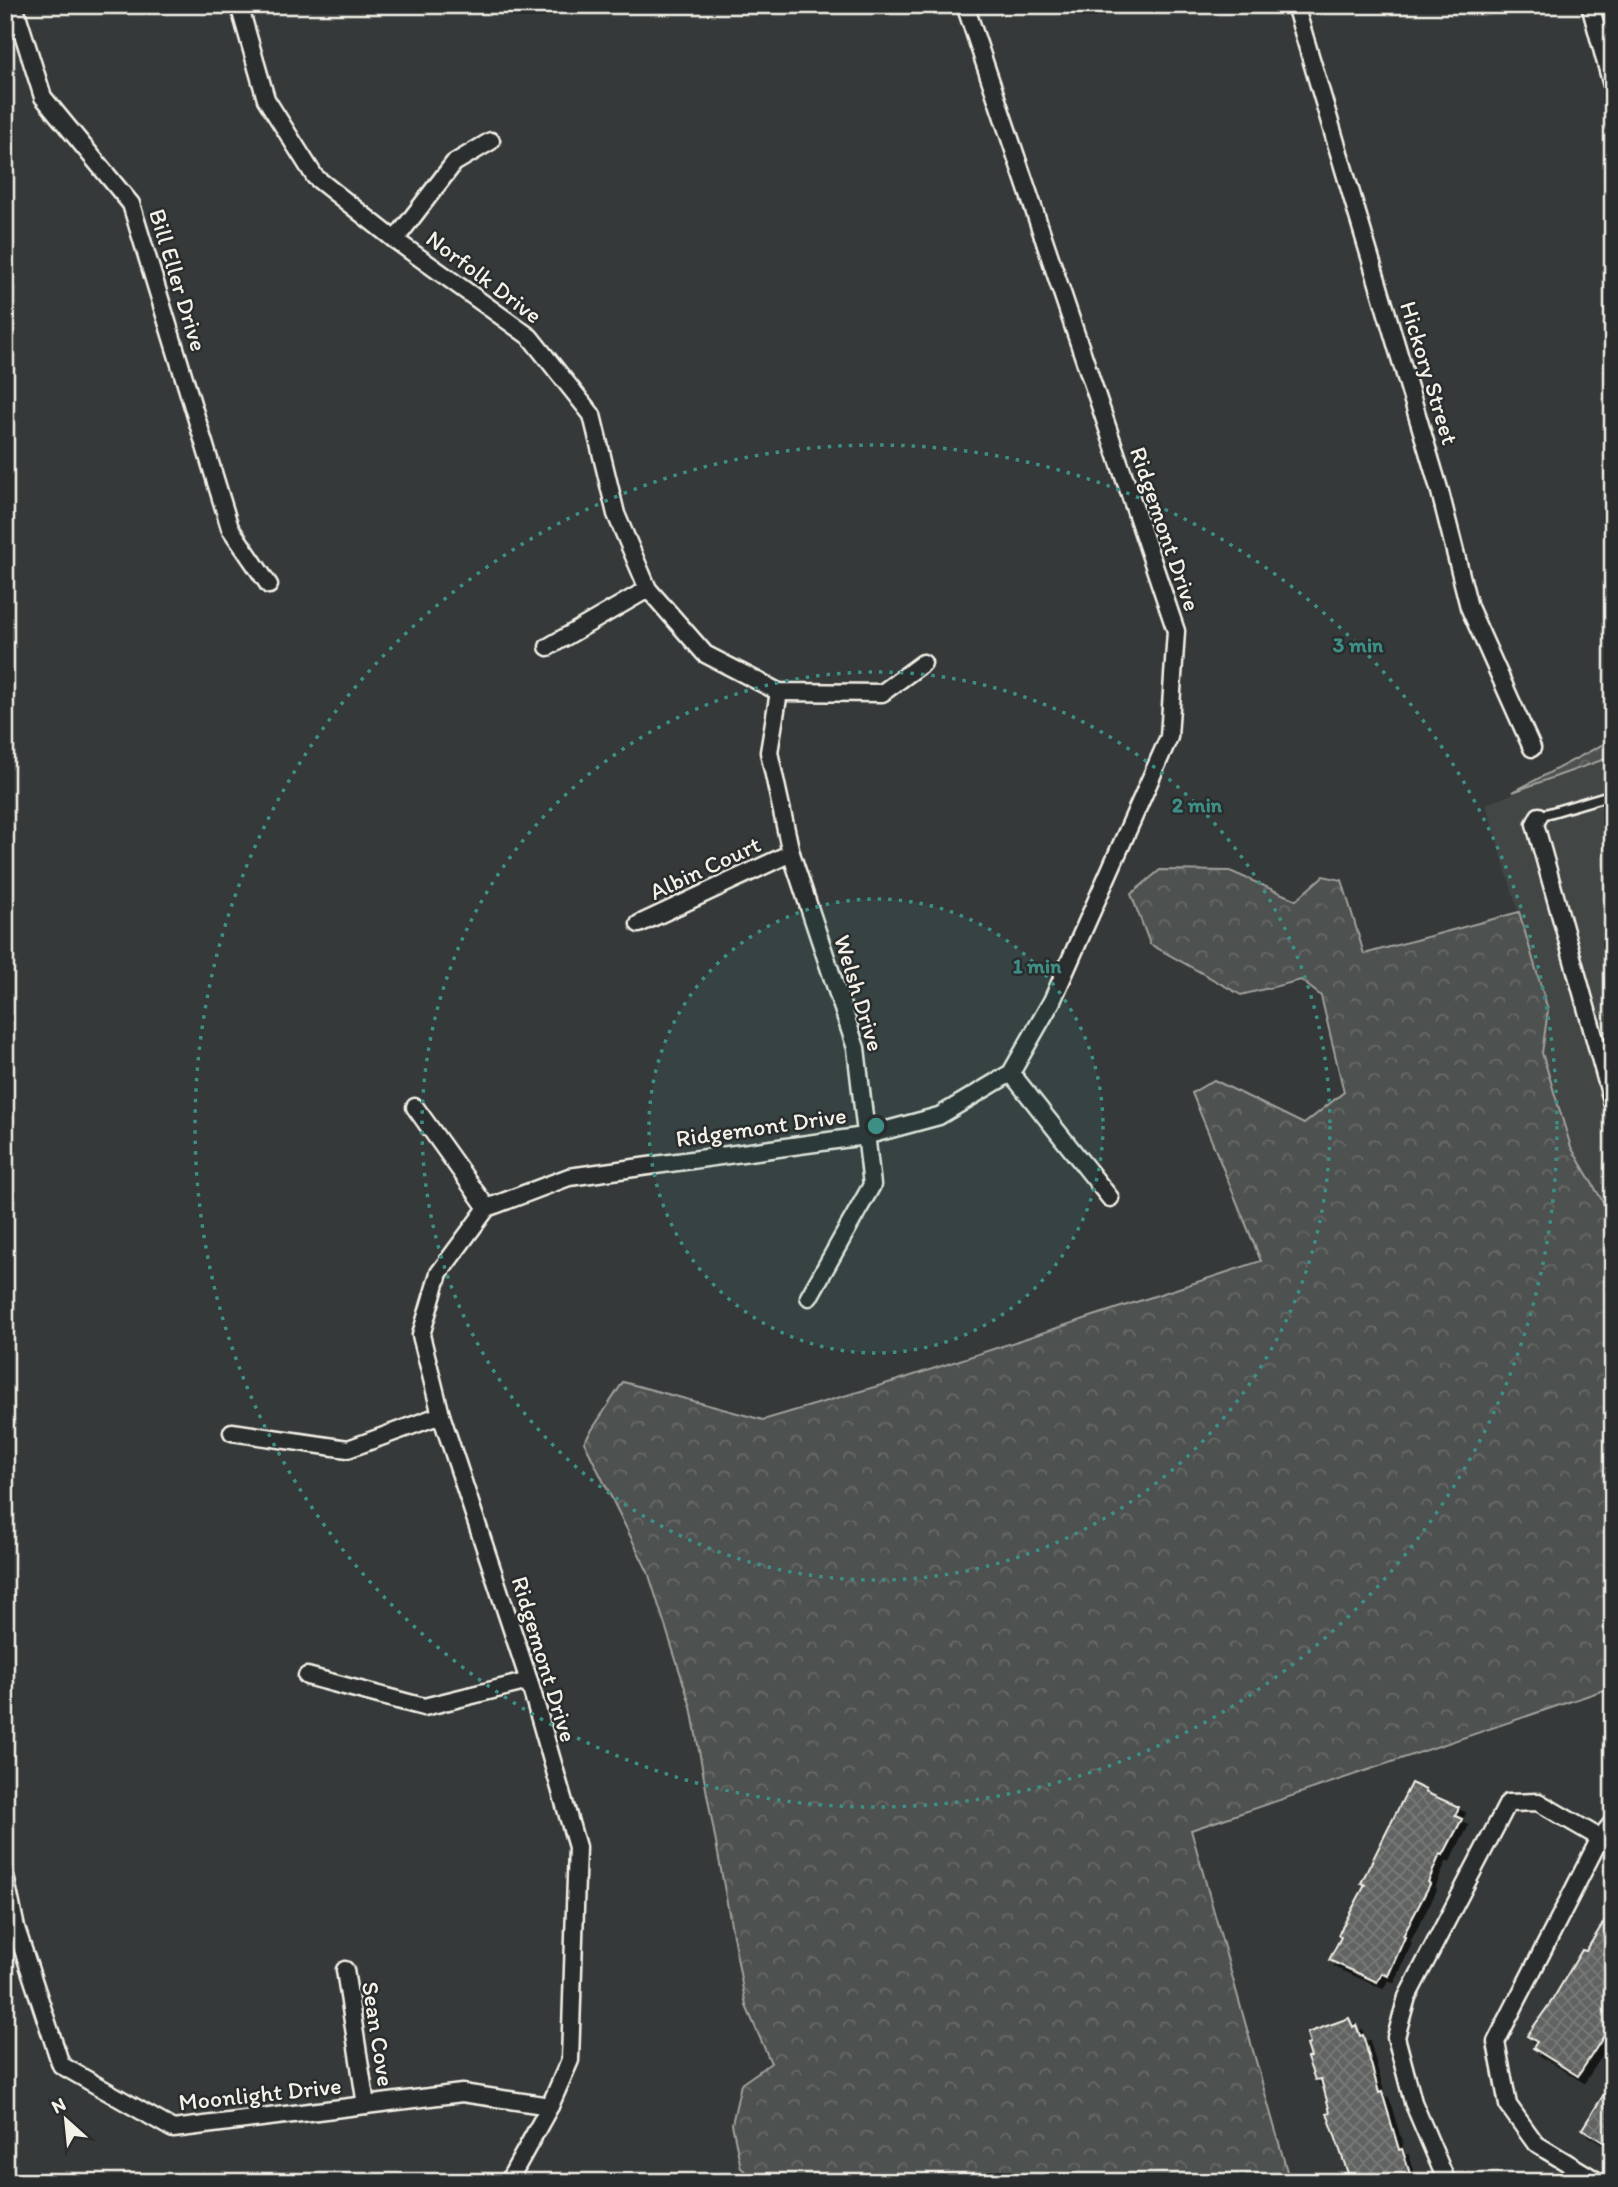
<svg xmlns="http://www.w3.org/2000/svg" width="1618" height="2187" font-family="Itim,sans-serif">
  <style>
    .built { fill: #434645 }
    .forest { fill: url(#forest-crowns); stroke: #a1a19c; stroke-width: 2 }
    .building { fill: url(#building-cross-hatch); stroke: #f4f1e8; stroke-width: 2; filter: url(#shadow) }
    .lines { fill: none; stroke-linecap: round; stroke-linejoin: round }
    .service-casing { stroke: #f4f1e8; stroke-width: 13 }
    .minor-casing { stroke: #f4f1e8; stroke-width: 21 }
    .service { stroke: #2a2d2e; stroke-width: 8 }
    .minor { stroke: #2a2d2e; stroke-width: 16 }
    .ring { fill: none; stroke: #3d8f86; stroke-width: 3.5; stroke-dasharray: 3.5 7 }
    .labels { text-anchor: middle; stroke-width: 5; stroke-linejoin: round; paint-order: stroke }
    .street-label { font-size: 24px; fill: #f4f1e8; stroke: #2a2d2e }
    .centre { fill: #3d8f86; stroke: #2a2d2e; stroke-width: 3.5 }
    .ring-label { font-size: 21px; text-anchor: middle; font-weight: bold; fill: #3d8f86; stroke: #2a2d2e; stroke-width: 5; stroke-linejoin: round; paint-order: stroke }
  </style>
  <defs>
    <pattern id="forest-crowns" width="20" height="18" patternUnits="userSpaceOnUse" patternTransform="scale(1.75)"><rect width="20" height="18" fill="#4e514f"/><path d="M2 6a3 3 0 1 1 6 0M12 15a3 3 0 1 1 6 0" fill="none" stroke="#686a68"/></pattern>
    <pattern id="building-cross-hatch" width="8" height="8" patternUnits="userSpaceOnUse" patternTransform="scale(1.75)"><rect width="8" height="8" fill="#616362"/><path d="M0 0l8 8M0 8l8-8" fill="none" stroke="#787a78"/></pattern>
    <filter id="shadow"><feDropShadow dx="6" dy="6" stdDeviation="0" flood-color="#0009"/></filter>
  </defs>
  <rect width="100%" height="100%" fill="#363939"/>
  <filter id="ink" filterUnits="userSpaceOnUse"><feTurbulence type="fractalNoise" baseFrequency=".0143" numOctaves="2"/><feDisplacementMap in="SourceGraphic" scale="14" xChannelSelector="R" yChannelSelector="G"/><feConvolveMatrix kernelMatrix="1 2 1 2 8 2 1 2 1" color-interpolation-filters="sRGB"/></filter>
  <g filter="url(#ink)">
    <!-- built -->
    <polygon class="built" points="1613,756 1613,1219 1571,1147 1542,1053 1548,1010 1486,804"/>
    <!-- forest -->
    <g class="forest">
      <polygon points="1613,739 1613,756 1513,792"/>
      <polygon points="1160,870 1230,871 1296,900 1323,876 1342,880 1364,954 1519,912 1548,1010 1542,1053 1571,1147 1613,1219 1613,1687 1191,1830 1290,2182 759,2182 741,2168 732,2124 741,2084 771,2063 746,2006 691,1707 648,1572 584,1442 623,1382 763,1420 905,1378 1261,1261 1192,1093 1214,1080 1304,1124 1344,1092 1321,996 1301,980 1241,995 1150,944 1131,894"/>
    </g>
    <!-- building -->
    <g class="building">
      <polygon points="1411,1783 1426,1790 1425,1792 1459,1807 1455,1816 1462,1819 1443,1855 1440,1854 1428,1882 1430,1884 1403,1936 1405,1937 1388,1976 1382,1973 1377,1982 1329,1960 1341,1937 1338,1935 1365,1885 1361,1883"/>
      <polygon points="1613,1907 1613,2022 1578,2076 1533,2048 1537,2042 1527,2036 1553,1999 1582,1950 1586,1951"/>
      <polygon points="1349,2018 1353,2027 1356,2025 1360,2036 1363,2035 1379,2093 1382,2092 1399,2150 1402,2149 1410,2174 1407,2175 1409,2182 1351,2182 1327,2113 1330,2112 1321,2079 1315,2080 1307,2058 1311,2057 1307,2045 1310,2044 1307,2033"/>
      <polygon points="1613,2080 1613,2148 1582,2129"/>
    </g>
    <g class="lines">
      <!-- service casing -->
      <g class="service-casing">
        <polyline id="service" points="1539,816 1613,794"/>
      </g>
      <!-- minor casing -->
      <g class="minor-casing">
        <g id="minor">
          <polyline points="14,5 43,97 131,204 230,528 269,585"/>
          <polyline points="239,5 266,99 315,177 395,240 530,337 592,415 616,514 648,589 705,654 779,692 882,693 923,663"/>
          <polyline points="1295,5 1440,492 1469,607 1532,748"/>
          <polyline points="1590,5 1613,89"/>
          <polyline points="395,240 454,163 491,141"/>
          <polyline points="548,647 648,589"/>
          <polyline points="779,692 769,752 791,853 856,1048 872,1185 809,1297"/>
          <polyline points="1539,816 1535,824 1613,1104"/>
          <polyline points="639,924 791,853"/>
          <polyline points="1011,1073 1110,1198"/>
          <polyline points="415,1107 487,1208"/>
          <polyline points="232,1432 348,1449 441,1415"/>
          <polyline points="307,1676 424,1707 529,1681"/>
          <polyline points="5,1876 16,1928 61,2065 173,2129 462,2093 550,2106"/>
          <polyline points="345,1970 366,2105"/>
          <polyline points="508,2182 550,2106 570,2060 577,1847 529,1681 441,1415 421,1335 439,1273 487,1208 569,1177 865,1136 939,1116 1011,1073 1052,1001 1169,737 1176,631 965,5"/>
          <polyline points="1447,2182 1413,2102 1396,2037 1407,1997 1508,1803 1538,1802 1600,1838"/>
          <polyline points="1599,2182 1536,2144 1508,2105 1496,2042 1600,1838 1613,1822"/>
        </g>
      </g>
      <!-- service -->
      <use href="#service" class="service"/>
      <!-- minor -->
      <use href="#minor" class="minor"/>
    </g>
  </g>
  <!-- distance rings -->
  <circle cx="876" cy="1126" r="227" fill="#3d8f86" fill-opacity=".12"/>
  <g class="ring">
    <circle cx="876" cy="1126" r="227"/>
    <circle cx="876" cy="1126" r="454"/>
    <circle cx="876" cy="1126" r="681"/>
  </g>
  <g class="labels">
    <!-- street labels -->
    <g class="street-label">
      <text transform="translate(484 277) rotate(37)" y="8">Norfolk Drive</text>
      <text transform="translate(178 280) rotate(73)" y="8">Bill Eller Drive</text>
      <text transform="translate(1429 373) rotate(73)" y="8">Hickory Street</text>
      <text transform="translate(1165 529) rotate(71)" y="8">Ridgemont Drive</text>
      <text transform="translate(705 868) rotate(-25)" y="8">Albin Court</text>
      <text transform="translate(859 993) rotate(73)" y="8">Welsh Drive</text>
      <text transform="translate(761 1127) rotate(-8)" y="8">Ridgemont Drive</text>
      <text transform="translate(544 1659) rotate(73)" y="8">Ridgemont Drive</text>
      <text transform="translate(378 2034) rotate(81)" y="8">Sean Cove</text>
      <text transform="translate(260 2094) rotate(-6)" y="8">Moonlight Drive</text>
    </g>
  </g>
  <circle cx="876" cy="1126" r="10" class="centre"/>
  <g class="ring-label">
    <text x="1358" y="652">3 min</text>
    <text x="1197" y="812">2 min</text>
    <text x="1037" y="973">1 min</text>
  </g>
  <!-- margin -->
  <rect width="1618" height="2187" fill="none" stroke="#2a2d2e" stroke-width="28"/>
  <rect x="14" y="14" width="1590" height="2159" fill="none" stroke="#f4f1e8" stroke-width="2.5" filter="url(#ink)"/>
  <!-- north arrow -->
  <g transform="translate(66 2120) rotate(333)" stroke="#2a2d2e" stroke-width="5" paint-order="stroke">
  <path d="M0-5L12 26L0 18L-12 26Z" fill="#f4f1e8"/>
  <text y="-10" font-size="19" font-weight="bold" text-anchor="middle" fill="#f4f1e8">N</text>
  </g>
</svg>
